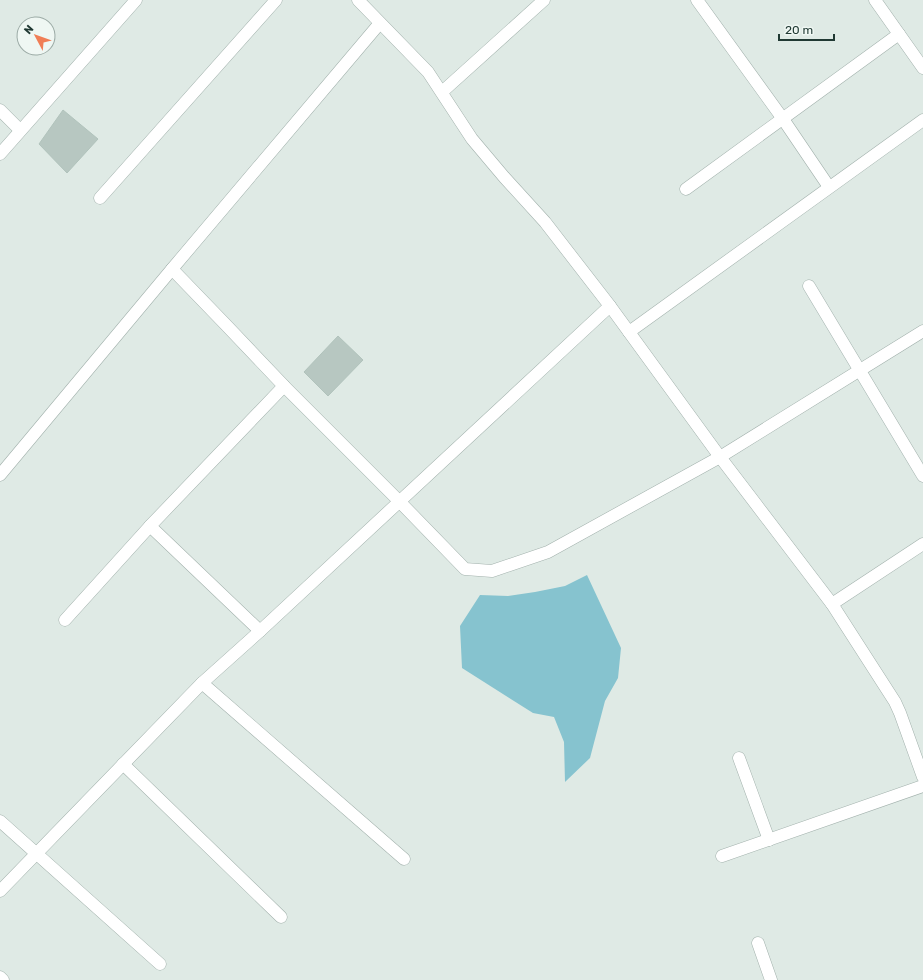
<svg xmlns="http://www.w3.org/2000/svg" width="923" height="980" font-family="Rubik,sans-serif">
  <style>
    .water { fill: #86c3cf }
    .building { fill: #b7c7c1; stroke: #b1c3bc }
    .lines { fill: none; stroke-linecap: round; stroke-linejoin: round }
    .street-casing { stroke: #a2b1ac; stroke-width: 13 }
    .street { stroke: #fff; stroke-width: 12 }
  </style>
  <rect width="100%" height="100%" fill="#dfeae5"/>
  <!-- water -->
  <polygon class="water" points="587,575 621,648 618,678 605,701 590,758 565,782 564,742 554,717 533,713 462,668 460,626 480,595 508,596 535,592 565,586"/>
  <!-- building -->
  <g class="building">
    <polygon points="63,110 98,139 67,173 39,144"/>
    <polygon points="338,336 363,360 328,396 304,372"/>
  </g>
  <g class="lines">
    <!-- street casing -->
    <g class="street-casing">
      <g id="street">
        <polyline points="358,0 428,72 472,139 504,177 545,222 610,306 720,457 832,604 895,702 900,713 923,777"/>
        <polyline points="697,0 783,119 829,187"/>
        <polyline points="875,0 899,34"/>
        <polyline points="442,92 544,0"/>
        <polyline points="0,110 20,130"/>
        <polyline points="0,154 136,0"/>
        <polyline points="686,189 899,34 923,68"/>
        <polyline points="100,198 276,0"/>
        <polyline points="172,269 227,326 284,386 399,501 465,569 492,571 548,552 720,457 923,331"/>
        <polyline points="809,286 923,476"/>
        <polyline points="629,332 923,120"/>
        <polyline points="0,475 172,269 380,23"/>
        <polyline points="832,604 923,544"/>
        <polyline points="65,620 150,526"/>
        <polyline points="260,631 150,526 284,386"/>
        <polyline points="202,683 404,859"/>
        <polyline points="739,758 769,840"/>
        <polyline points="123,764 281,917"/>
        <polyline points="0,821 160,964"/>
        <polyline points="722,856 923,786"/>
        <polyline points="0,891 202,683 260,631 610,306"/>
        <polyline points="758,943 771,980"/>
        <polyline points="0,977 3,980"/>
      </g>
    </g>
    <!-- street -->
    <use href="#street" class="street"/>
  </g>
  <!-- north arrow -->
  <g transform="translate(36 36) rotate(311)"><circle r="19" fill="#eff7f3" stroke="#9caba6"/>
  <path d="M0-3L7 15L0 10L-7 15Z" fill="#f07e56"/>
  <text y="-6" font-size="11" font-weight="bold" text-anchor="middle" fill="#203933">N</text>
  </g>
  <!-- scale -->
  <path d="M779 34v6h55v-6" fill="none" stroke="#203933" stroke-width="2"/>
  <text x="785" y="34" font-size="12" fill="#203933" stroke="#eff7f3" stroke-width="3" paint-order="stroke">20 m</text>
</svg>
